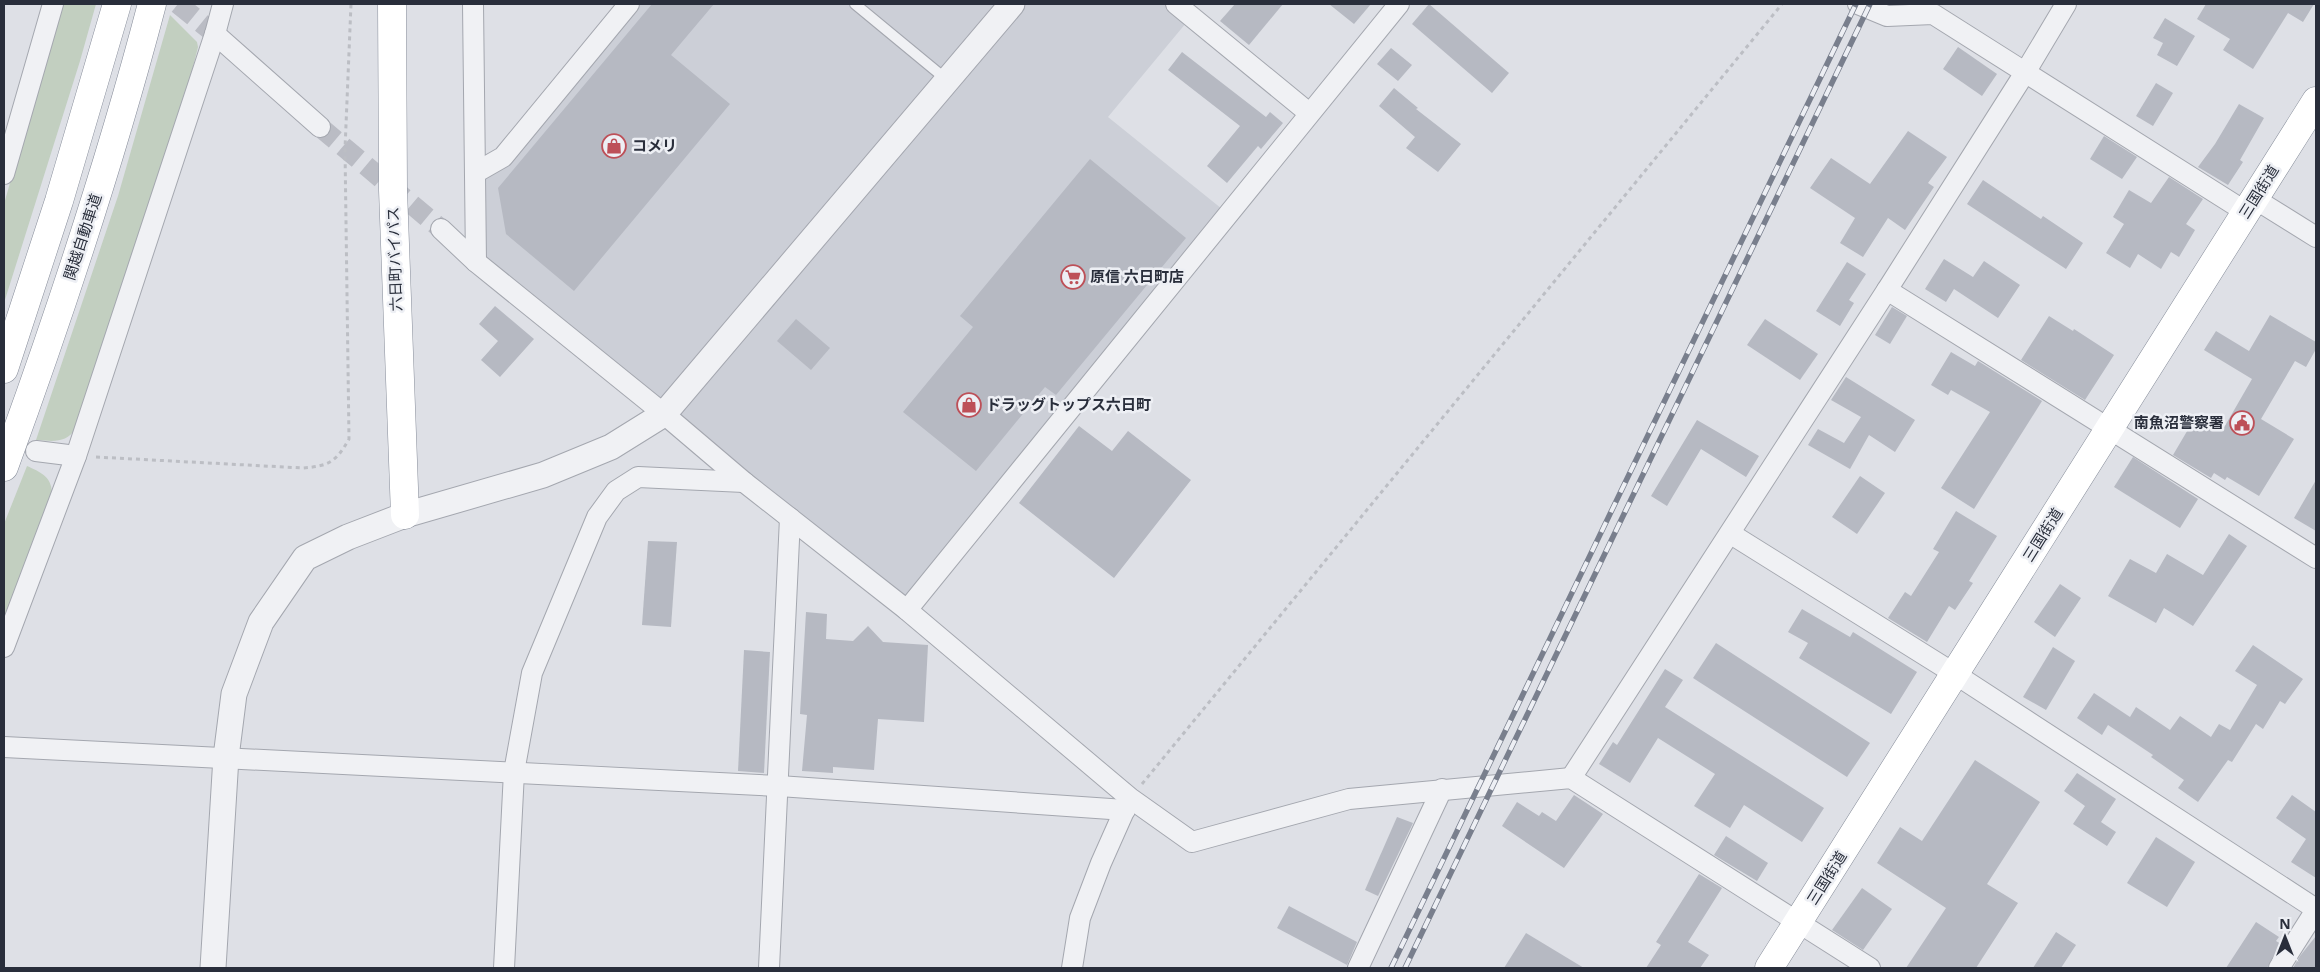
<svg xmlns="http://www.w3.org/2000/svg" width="2320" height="972" font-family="'Noto Sans','Noto Sans JP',sans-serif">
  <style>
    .built { fill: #cccfd7 }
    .green { fill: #c2cfc0 }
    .building { fill: #b6b9c2 }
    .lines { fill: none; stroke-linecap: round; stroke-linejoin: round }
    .minor-tunnel { stroke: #babcc4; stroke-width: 20; stroke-dasharray: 20 10; stroke-linecap: butt }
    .service-casing { stroke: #a4a7af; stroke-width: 12 }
    .minor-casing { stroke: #a4a7af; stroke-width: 22 }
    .tertiary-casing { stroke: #a4a7af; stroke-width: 27 }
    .trunk-casing { stroke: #878d9a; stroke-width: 29 }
    .motorway-casing { stroke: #878d9a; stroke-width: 29 }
    .path { stroke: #bcbec4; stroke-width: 3; stroke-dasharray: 4 4; stroke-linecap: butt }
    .service { stroke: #f0f1f4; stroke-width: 10 }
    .minor { stroke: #f0f1f4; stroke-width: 20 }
    .tertiary { stroke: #f0f1f4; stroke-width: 25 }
    .trunk { stroke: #fff; stroke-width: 28 }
    .motorway { stroke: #fff; stroke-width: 28 }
    .rail-casing { stroke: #797f8d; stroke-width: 5.5 }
    .rail { stroke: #edeff4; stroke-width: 4; stroke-dasharray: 11; stroke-linecap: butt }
    .labels { text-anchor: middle; stroke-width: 5; stroke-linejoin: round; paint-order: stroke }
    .poi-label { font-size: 15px; font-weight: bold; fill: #292e3b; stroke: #edeff4; text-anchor: start }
    .street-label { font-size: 15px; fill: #292e3b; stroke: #edeff4 }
  </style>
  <rect width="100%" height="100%" fill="#dee0e6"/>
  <!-- built -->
  <polygon class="built" points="629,4 1176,4 1191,17 1108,117 1227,213 907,610 476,262 475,173"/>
  <!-- green -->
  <g class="green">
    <polygon points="58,4 96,4 80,61 4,303 4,204 37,88"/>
    <path d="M 170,15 L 197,42 L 198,47 L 187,91 L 76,428 C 66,444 53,441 36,440 L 118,196 Z"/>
    <path d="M 27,466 C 40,472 51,476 52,492 L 4,620 L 4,524 Z"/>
  </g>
  <!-- building -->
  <g class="building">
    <polygon points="652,4 714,4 671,55 730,104 574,291 506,234 498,188"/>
    <polygon points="1235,4 1283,4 1249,45 1220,21"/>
    <polygon points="1329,4 1371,4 1354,24"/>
    <polygon points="1429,4 1509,73 1492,93 1412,24"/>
    <polygon points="2206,4 2314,4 2303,22 2288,13 2253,69 2223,50 2230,39 2197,19"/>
    <polygon points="2165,18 2195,36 2177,66 2157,55 2163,43 2153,38"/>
    <polygon points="1958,47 1997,74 1982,96 1943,69"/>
    <polygon points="1391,48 1412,65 1398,81 1377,64"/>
    <polygon points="1182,52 1266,117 1270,112 1283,123 1261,149 1258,146 1227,183 1207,166 1240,126 1168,70"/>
    <polygon points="2156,83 2173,93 2153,126 2136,116"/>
    <polygon points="1394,88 1418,108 1416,109 1461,144 1438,172 1406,148 1415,137 1379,106"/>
    <polygon points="2239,104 2264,118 2240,160 2243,162 2228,185 2198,167 2215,144"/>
    <polygon points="1908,131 1947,157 1928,183 1934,187 1905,230 1888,218 1863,257 1840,243 1855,218 1810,188 1831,158 1870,184"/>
    <polygon points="2104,136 2137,157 2122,179 2090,159"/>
    <polygon points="1090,159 1186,238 1056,395 1045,387 976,471 903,412 973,327 960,316"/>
    <polygon points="2169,177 2203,199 2186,224 2195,230 2179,257 2171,252 2161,269 2138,254 2130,268 2106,253 2124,224 2113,217 2129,190 2151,203"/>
    <polygon points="1983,180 2041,219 2043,216 2083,243 2066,269 1967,204"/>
    <polygon points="1944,259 1973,277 1984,261 2020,285 1998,318 1954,289 1946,302 1925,289"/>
    <polygon points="1847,262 1866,274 1849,300 1854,303 1840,326 1816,311"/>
    <polygon points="495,306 534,339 500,377 481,360 498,341 479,324"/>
    <polygon points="1892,307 1907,316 1890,344 1875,335"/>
    <polygon points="2270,315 2316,342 2316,349 2306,367 2295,361 2261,419 2294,439 2259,496 2227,477 2225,480 2214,473 2211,478 2173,455 2196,416 2222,431 2252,379 2204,350 2216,331 2249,351"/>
    <polygon points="2049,316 2073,331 2074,329 2114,355 2085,400 2021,360"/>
    <polygon points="796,319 830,348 811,370 777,341"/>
    <polygon points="1765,319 1818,354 1800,380 1747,345"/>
    <polygon points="1951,352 1975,366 1978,361 2042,401 1974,509 1941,488 1990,412 1951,390 1948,395 1931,385"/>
    <polygon points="1846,377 1915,420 1895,452 1869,435 1850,469 1808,445 1818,429 1844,443 1861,417 1831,400"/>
    <polygon points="1697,420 1759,456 1746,477 1701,449 1667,506 1651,496"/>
    <polygon points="1079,426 1112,451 1128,431 1191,480 1114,578 1019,503"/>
    <polygon points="2133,457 2198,499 2180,528 2114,487"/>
    <polygon points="1860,476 1885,493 1857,534 1832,517"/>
    <polygon points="2316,480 2316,531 2294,518"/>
    <polygon points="1956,511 1997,536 1969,581 1973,583 1955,610 1949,606 1927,642 1888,618 1905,592 1911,596 1939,552 1933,549"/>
    <polygon points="2229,534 2247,546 2193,626 2164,608 2156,623 2108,596 2130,559 2156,573 2167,554 2203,575"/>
    <polygon points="648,541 677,542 671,627 642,625"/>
    <polygon points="2060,584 2081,598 2055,637 2034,622"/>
    <polygon points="1802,609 1850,637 1853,632 1917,672 1891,714 1799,658 1808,643 1788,632"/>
    <polygon points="806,612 827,614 826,639 853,641 868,626 883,642 928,645 924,722 878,719 874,770 833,767 833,773 802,771 807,715 800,714"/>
    <polygon points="1716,643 1870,743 1847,777 1693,678"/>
    <polygon points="2253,645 2303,679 2285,704 2280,701 2263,729 2256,724 2232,762 2228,760 2198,802 2178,788 2184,780 2151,757 2153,755 2108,725 2102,735 2077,718 2094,693 2130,717 2136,707 2170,730 2180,716 2211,737 2219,724 2230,730 2257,685 2235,671"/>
    <polygon points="2053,647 2075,661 2046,710 2023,697"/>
    <polygon points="744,650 770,652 764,773 738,771"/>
    <polygon points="1665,669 1683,680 1665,707 1824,808 1802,842 1744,805 1730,828 1694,806 1715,774 1658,738 1630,783 1599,764 1613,742 1617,745"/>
    <polygon points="1975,760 2040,802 1987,884 2018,903 1976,968 1906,968 1946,908 1877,863 1900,827 1922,841"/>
    <polygon points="2077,773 2116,799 2101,822 2116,832 2107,846 2073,824 2085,806 2064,791"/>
    <polygon points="1574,795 1603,814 1564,868 1502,826 1517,802 1539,816 1542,812 1556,821"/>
    <polygon points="2292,795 2316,812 2316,878 2291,862 2306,839 2276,818"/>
    <polygon points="1397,817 1413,823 1378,896 1365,890"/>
    <polygon points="1726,836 1768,863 1757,881 1714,855"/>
    <polygon points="2156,837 2195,862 2167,907 2127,883"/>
    <polygon points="1699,874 1722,888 1688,942 1709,955 1700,968 1646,968 1661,945 1656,942"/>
    <polygon points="1862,888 1892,909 1863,950 1832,930"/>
    <polygon points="1289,906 1357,942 1347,965 1277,928"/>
    <polygon points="2256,922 2279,937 2276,941 2281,944 2267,968 2226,968"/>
    <polygon points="2056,932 2076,945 2061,968 2033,968"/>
    <polygon points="1526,933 1584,968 1504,968"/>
    <polygon points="2316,936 2316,968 2293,968 2300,956"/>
  </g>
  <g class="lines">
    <!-- minor-tunnel -->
    <g class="minor-tunnel">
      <polyline points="178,4 215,34"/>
      <polyline points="320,127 441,229"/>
    </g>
    <!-- service casing -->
    <g class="service-casing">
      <polyline id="service" points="855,4 947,80"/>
    </g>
    <!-- minor casing -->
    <g class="minor-casing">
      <g id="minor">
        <polyline points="473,4 476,262"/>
        <polyline points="1176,4 1309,113"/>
        <polyline points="1858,4 1887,16 1933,14 2246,212"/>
        <polyline points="2066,4 2026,71 1887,290 2316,558"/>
        <polyline points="215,34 320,127"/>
        <polyline points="475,173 503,157 629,4"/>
        <polyline points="4,174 53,4"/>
        <polyline points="2255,199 2316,237"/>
        <polyline points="441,229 476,262 664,414 744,482 907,610 1130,798 1192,842 1349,799 1571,778 1870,968"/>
        <polyline points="36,451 76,456"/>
        <polyline points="1731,534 1955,674 2316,909"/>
        <polyline points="907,610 1399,4"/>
        <polyline points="4,647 76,456 215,34 223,4"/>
        <polyline points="4,747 779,786 1125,810"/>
        <polyline points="1571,778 1887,290"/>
        <polyline points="504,968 514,772 532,673 597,517 616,491 638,477 744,482"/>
        <polyline points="769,968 790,518"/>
        <polyline points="1072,968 1080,918 1101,863 1129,800"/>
        <polyline points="1358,968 1442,789"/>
        <polyline points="2279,968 2316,910"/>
      </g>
    </g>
    <!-- tertiary casing -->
    <g class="tertiary-casing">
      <polyline id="tertiary" points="213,968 226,757 234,694 261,622 305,558 348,537 405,515 543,475 611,447 664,414 1012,4"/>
    </g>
    <!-- trunk casing -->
    <g class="trunk-casing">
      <g id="trunk">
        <polyline points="392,4 393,190 405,515"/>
        <polyline points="1769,968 2316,101"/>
      </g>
    </g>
    <!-- motorway casing -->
    <g class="motorway-casing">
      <g id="motorway">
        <polyline points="4,369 59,201 117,4"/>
        <path d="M 4,467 C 60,314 111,160 152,4"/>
      </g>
    </g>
    <!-- path -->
    <g class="path">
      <path d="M 96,457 L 303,468 C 329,466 336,462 349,439 L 345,149 L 351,4"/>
      <polyline points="1142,784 1782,4"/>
    </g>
    <!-- service -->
    <use href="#service" class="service"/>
    <!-- minor -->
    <use href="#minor" class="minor"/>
    <!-- tertiary -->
    <use href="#tertiary" class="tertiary"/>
    <!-- trunk -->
    <use href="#trunk" class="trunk"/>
    <!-- motorway -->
    <use href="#motorway" class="motorway"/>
    <!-- rail casing -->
    <g class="rail-casing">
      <g id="rail">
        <polyline points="1391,968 1856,4"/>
        <polyline points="1405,968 1870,4"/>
      </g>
    </g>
    <!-- rail -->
    <use href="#rail" class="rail"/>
  </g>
  <!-- icons -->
  <defs>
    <g id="shop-ring" transform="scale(1.25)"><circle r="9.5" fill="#edeff4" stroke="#bd5058" stroke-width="1.5"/><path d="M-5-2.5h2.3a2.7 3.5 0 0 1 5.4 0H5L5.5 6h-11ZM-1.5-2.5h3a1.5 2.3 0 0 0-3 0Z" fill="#bd5058"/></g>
    <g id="supermarket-ring" transform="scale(1.25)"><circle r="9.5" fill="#edeff4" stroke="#bd5058" stroke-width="1.5"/><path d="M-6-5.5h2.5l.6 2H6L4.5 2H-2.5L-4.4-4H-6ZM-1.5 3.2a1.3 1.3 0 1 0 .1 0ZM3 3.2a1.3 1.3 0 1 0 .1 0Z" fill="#bd5058"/></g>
    <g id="civic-ring" transform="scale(1.25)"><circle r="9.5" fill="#edeff4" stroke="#bd5058" stroke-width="1.5"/><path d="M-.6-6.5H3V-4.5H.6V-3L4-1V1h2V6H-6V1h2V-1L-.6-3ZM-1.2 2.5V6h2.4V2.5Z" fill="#bd5058"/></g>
  </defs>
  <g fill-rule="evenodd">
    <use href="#shop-ring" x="614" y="146"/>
    <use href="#supermarket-ring" x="1073" y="277"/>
    <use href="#shop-ring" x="969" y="405"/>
    <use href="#civic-ring" x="2242" y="423"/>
  </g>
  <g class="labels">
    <!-- poi labels -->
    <g class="poi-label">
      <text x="632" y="151">コメリ</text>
      <text x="1090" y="282">原信 六日町店</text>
      <text x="986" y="410">ドラッグトップス六日町</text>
      <text x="2224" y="428" text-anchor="end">南魚沼警察署</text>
    </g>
    <!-- street labels -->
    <g class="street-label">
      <text transform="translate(2259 192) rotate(-58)" y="5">三国街道</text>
      <text transform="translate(83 237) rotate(-72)" y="5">関越自動車道</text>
      <text transform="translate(395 259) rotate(-92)" y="5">六日町バイパス</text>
      <text transform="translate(2043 535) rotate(-58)" y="5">三国街道</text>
      <text transform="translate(1827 878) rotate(-58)" y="5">三国街道</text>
    </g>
  </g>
  <!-- border -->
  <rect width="2320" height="972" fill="none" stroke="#292e3b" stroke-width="10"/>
  <!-- north arrow -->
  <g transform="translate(2285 937)" stroke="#edeff4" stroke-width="4" paint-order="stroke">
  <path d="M0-4L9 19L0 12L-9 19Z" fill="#292e3b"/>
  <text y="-8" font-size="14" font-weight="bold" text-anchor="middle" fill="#292e3b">N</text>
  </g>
</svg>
